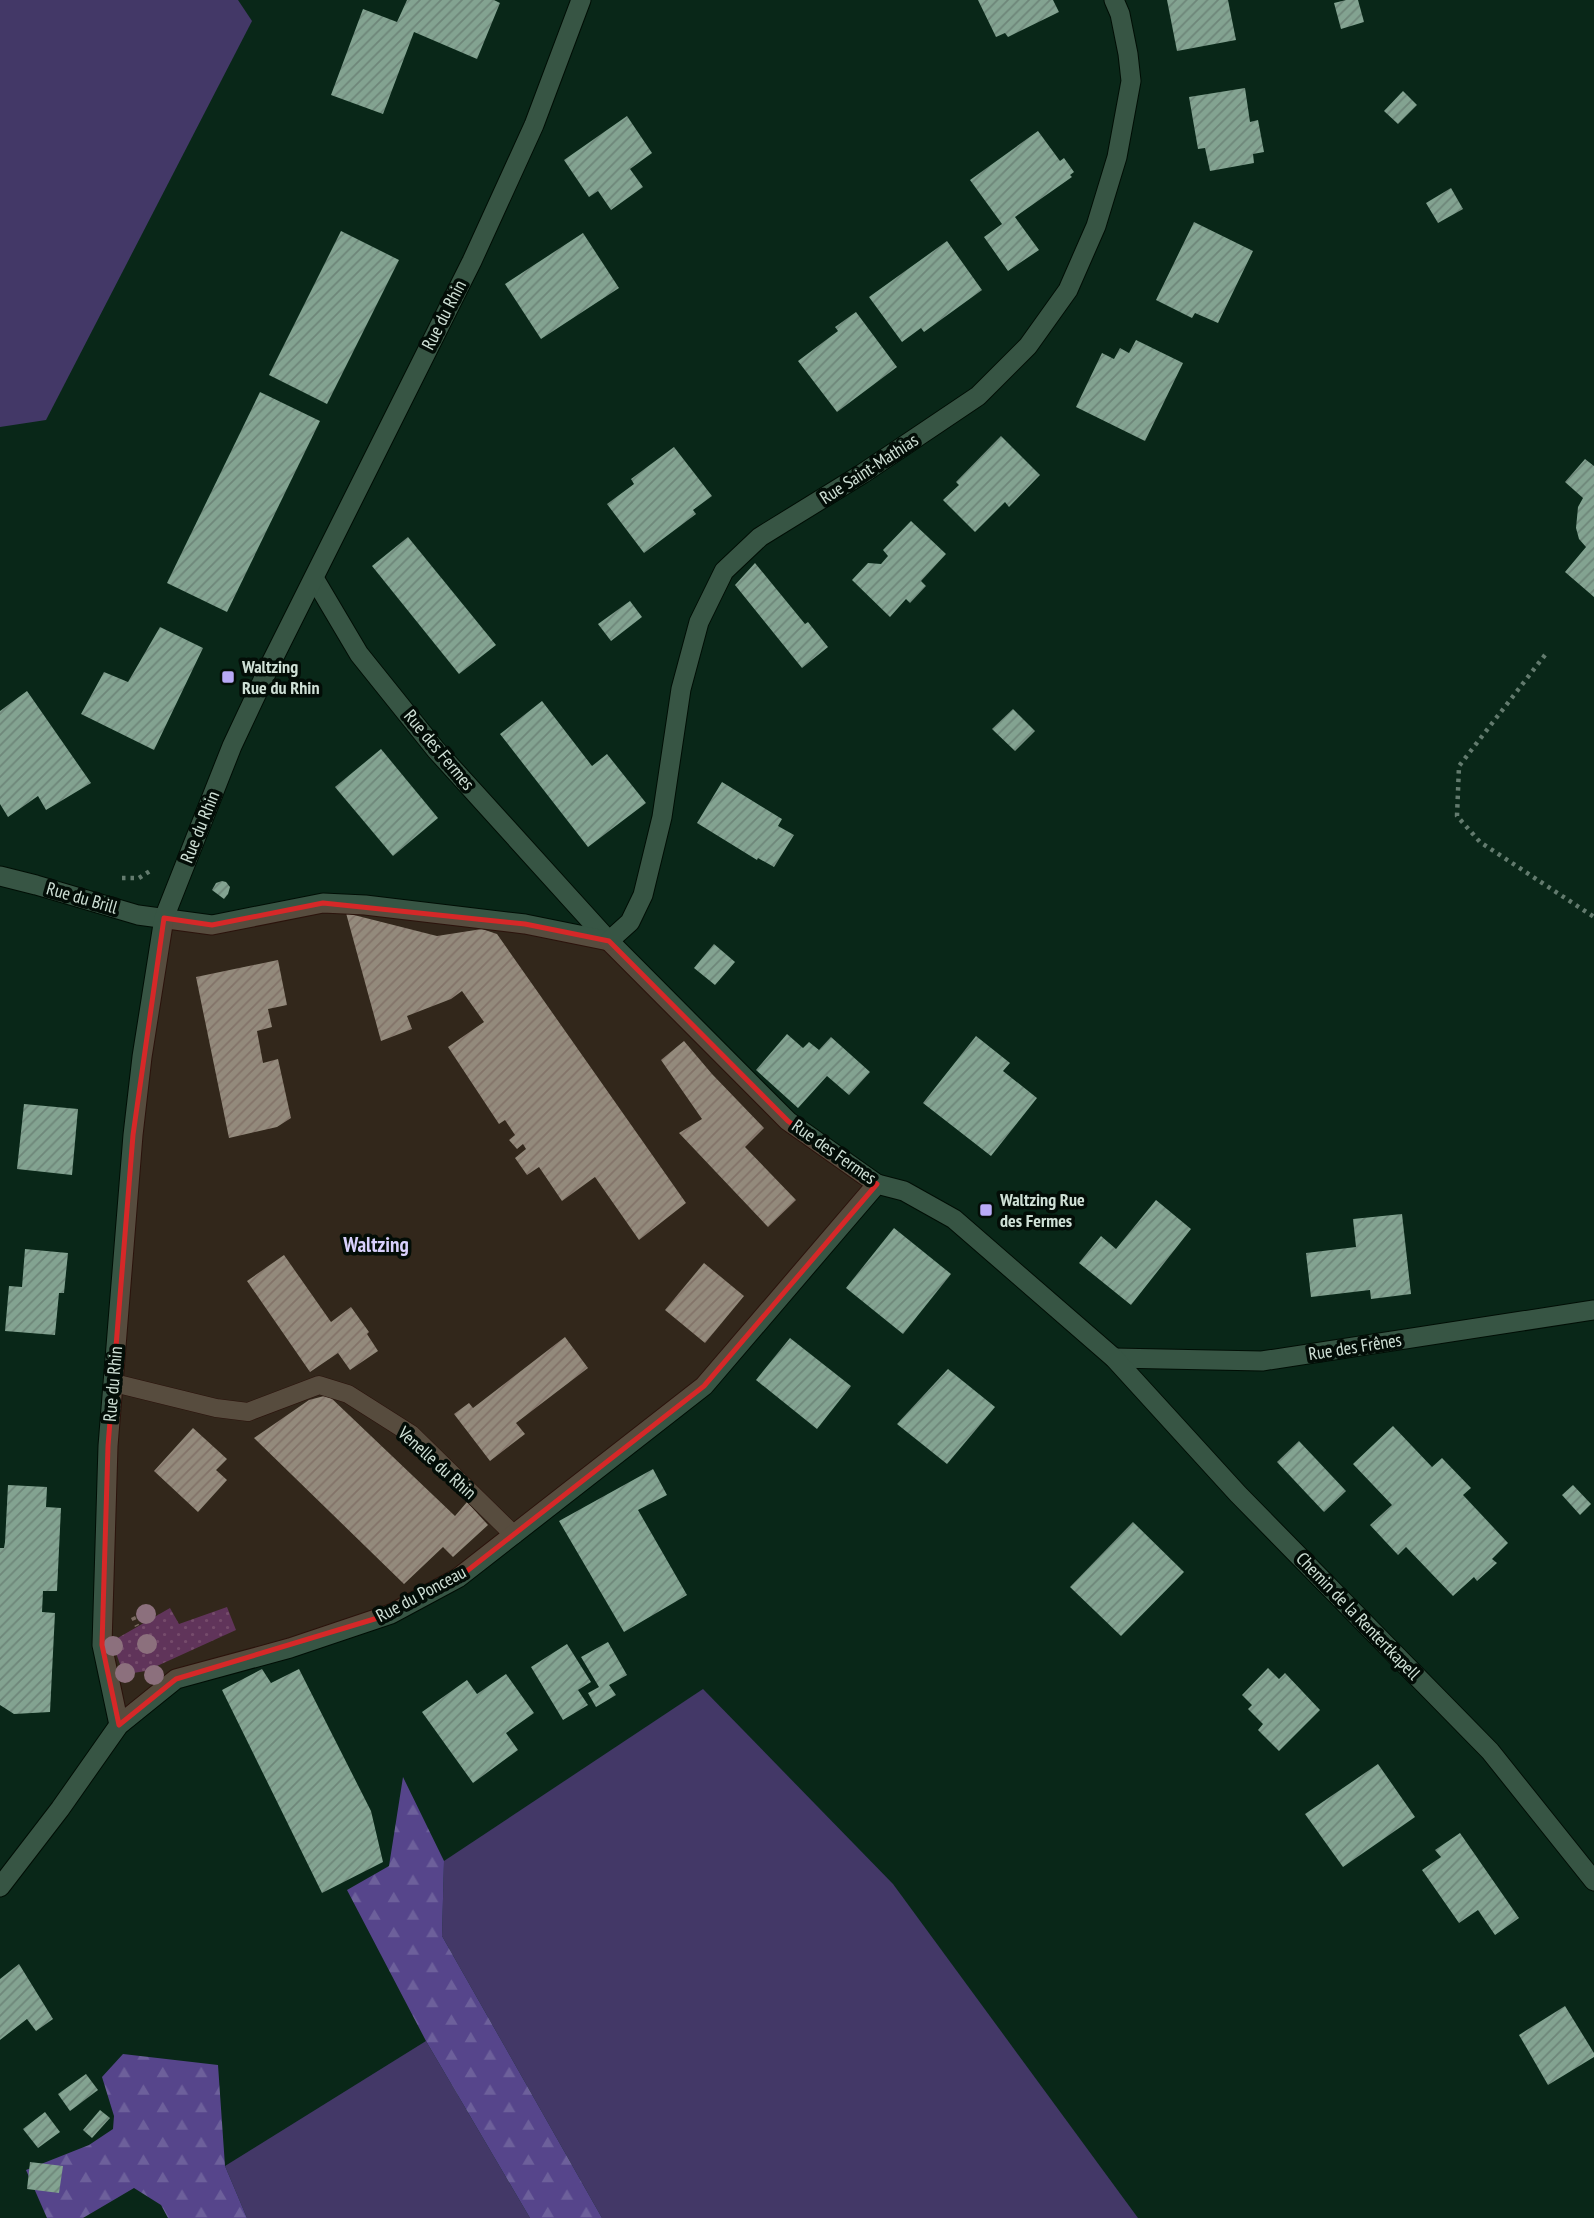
<svg xmlns="http://www.w3.org/2000/svg" width="1594" height="2218" font-family="'PT Sans Narrow',sans-serif">
  <style>
    .green { fill: #433867 }
    .forest { fill: url(#forest-firs) }
    .park { fill: url(#park-dots) }
    .building { fill: url(#building-hatch) }
    .lines { fill: none; stroke-linecap: round; stroke-linejoin: round }
    .service-casing { stroke: #000e05; stroke-width: 19 }
    .minor-casing { stroke: #000e05; stroke-width: 21 }
    .tertiary-casing { stroke: #000e05; stroke-width: 21 }
    .path { stroke: #637b6e; stroke-width: 4.5; stroke-dasharray: 3.5 5; stroke-linecap: butt }
    .service { stroke: #375544; stroke-width: 18 }
    .minor { stroke: #375544; stroke-width: 19 }
    .tertiary { stroke: #375544; stroke-width: 19 }
    .tree { fill: #7a8393 }
    .marked { fill: #d62828; fill-opacity: 0.2; stroke: #d62828; stroke-width: 5; stroke-linejoin: round }
    .poi-dot { fill: #b9aaf7; stroke: #030d07; stroke-width: 2.5 }
    .labels { text-anchor: middle; stroke-width: 7; stroke-linejoin: round; paint-order: stroke }
    .street-label { font-size: 18px; fill: #cfe0d6; stroke: #030d07 }
    .poi-label { font-size: 18px; font-weight: bold; fill: #cfe0d6; stroke: #030d07; text-anchor: start }
    .quarter-label { font-size: 21px; font-weight: bold; fill: #d8d0fc; stroke: #030d07 }
  </style>
  <defs>
    <pattern id="forest-firs" width="22" height="20" patternUnits="userSpaceOnUse" patternTransform="scale(1.75)"><rect width="22" height="20" fill="#56458b"/><path d="M5 1l3.5 6h-7zM16 11l3.5 6h-7z" fill="#6d609b"/></pattern>
    <pattern id="park-dots" width="8" height="8" patternUnits="userSpaceOnUse" patternTransform="scale(1.75)"><rect width="8" height="8" fill="#433867"/><path d="M2 2h.1M6 6h.1" fill="none" stroke="#5d547c" stroke-width="1.8" stroke-linecap="round"/></pattern>
    <pattern id="building-hatch" width="6" height="6" patternUnits="userSpaceOnUse" patternTransform="scale(1.75)"><rect width="6" height="6" fill="#83a391"/><path d="M-1 1l2-2M0 6l6-6M5 7l2-2" fill="none" stroke="#6e8679"/></pattern>
  </defs>
  <rect width="100%" height="100%" fill="#092718"/>
  <!-- green -->
  <g class="green">
    <polygon points="0,0 238,0 252,21 46,420 0,427"/>
    <polygon points="703,1689 893,1884 1138,2218 602,2218 442,1936 444,1861"/>
    <polygon points="426,2041 530,2218 247,2218 225,2166"/>
  </g>
  <!-- forest -->
  <g class="forest">
    <polygon points="403,1777 444,1861 442,1936 602,2218 530,2218 426,2041 347,1890 389,1866"/>
    <polygon points="123,2054 218,2065 225,2166 247,2218 168,2218 161,2205 134,2188 83,2218 47,2218 26,2170 89,2145 113,2129 114,2116 102,2077"/>
  </g>
  <!-- park -->
  <polygon class="park" points="227,1607 236,1630 146,1671 133,1673 121,1667 116,1653 116,1639 170,1608 179,1624"/>
  <!-- building -->
  <g class="building">
    <polygon points="407,0 494,0 500,3 477,59 414,32 383,114 331,95 363,9 397,22"/>
    <polygon points="978,0 1053,0 1059,12 1008,37 1005,33 996,37"/>
    <polygon points="1167,0 1228,0 1236,40 1177,51"/>
    <polygon points="1346,0 1358,0 1364,22 1341,29 1334,3"/>
    <polygon points="1245,88 1250,122 1258,120 1264,152 1253,154 1254,163 1210,171 1205,148 1198,149 1189,97"/>
    <polygon points="1403,91 1417,105 1398,124 1384,111"/>
    <polygon points="627,116 652,153 630,169 643,187 611,210 598,191 589,197 564,160"/>
    <polygon points="1038,131 1060,161 1064,158 1074,172 1070,175 1072,177 1015,217 1039,250 1008,271 984,237 1002,224 970,180"/>
    <polygon points="1451,188 1463,209 1438,223 1426,203"/>
    <polygon points="1194,222 1253,251 1218,323 1195,313 1192,318 1156,300"/>
    <polygon points="341,231 399,260 327,404 269,375"/>
    <polygon points="583,233 619,288 541,339 505,284"/>
    <polygon points="947,241 982,290 924,332 921,328 902,342 869,297"/>
    <polygon points="856,312 897,367 837,412 798,361 838,331 835,327"/>
    <polygon points="1136,340 1183,363 1145,441 1076,407 1102,353 1114,359 1120,348 1129,353"/>
    <polygon points="260,392 320,421 227,612 167,583"/>
    <polygon points="1001,436 1040,475 1009,507 1005,502 975,532 943,500 959,485 956,482"/>
    <polygon points="674,447 712,496 693,510 696,514 644,553 607,504 634,484 631,479"/>
    <polygon points="1585,459 1594,466 1594,597 1565,572 1586,547 1579,539 1576,528 1578,507 1583,498 1565,482"/>
    <polygon points="911,521 946,554 921,581 926,586 910,603 906,599 890,617 852,580 868,563 881,564 888,556 883,550"/>
    <polygon points="408,537 496,645 459,674 372,566"/>
    <polygon points="755,563 805,624 808,622 828,647 802,668 735,585"/>
    <polygon points="630,601 642,617 611,641 598,624"/>
    <polygon points="160,627 203,648 154,750 81,714 104,672 128,682"/>
    <polygon points="27,691 91,783 46,810 38,796 8,817 0,804 0,711"/>
    <polygon points="542,701 592,766 607,754 646,803 588,847 500,734"/>
    <polygon points="1013,709 1035,731 1015,751 992,729"/>
    <polygon points="381,749 438,818 393,856 335,787"/>
    <polygon points="722,782 782,819 778,826 794,835 774,867 758,858 757,860 697,823"/>
    <polygon points="222,881 226,882 230,887 228,894 224,899 212,890 216,883"/>
    <polygon points="346,913 437,936 482,929 497,934 686,1203 639,1240 595,1177 562,1201 539,1167 527,1175 515,1158 526,1149 523,1144 517,1149 509,1140 515,1135 505,1120 499,1124 448,1047 484,1022 462,991 451,999 407,1016 412,1029 381,1041"/>
    <polygon points="714,944 735,962 715,985 694,968"/>
    <polygon points="278,960 287,1005 268,1009 272,1027 257,1031 263,1063 278,1059 291,1118 277,1127 229,1138 196,977"/>
    <polygon points="787,1034 803,1048 809,1042 819,1050 831,1037 870,1072 849,1095 827,1076 798,1108 756,1070"/>
    <polygon points="976,1036 1010,1063 1003,1071 1037,1098 991,1156 923,1103"/>
    <polygon points="684,1041 712,1074 764,1128 745,1147 796,1200 768,1227 679,1133 702,1119 661,1060"/>
    <polygon points="24,1104 78,1109 72,1175 17,1169"/>
    <polygon points="1156,1200 1191,1229 1131,1305 1079,1263 1101,1236 1116,1249"/>
    <polygon points="1402,1214 1411,1294 1371,1299 1370,1290 1311,1297 1306,1253 1356,1247 1353,1219"/>
    <polygon points="894,1228 951,1274 903,1334 846,1288"/>
    <polygon points="25,1249 68,1253 64,1293 59,1293 55,1335 5,1331 9,1286 22,1287"/>
    <polygon points="284,1255 331,1322 351,1307 369,1332 367,1334 378,1351 350,1370 338,1353 310,1372 247,1281"/>
    <polygon points="704,1263 744,1296 705,1343 665,1310"/>
    <polygon points="565,1337 588,1368 516,1423 525,1434 490,1461 454,1414 469,1403 473,1408"/>
    <polygon points="790,1338 851,1386 817,1429 756,1380"/>
    <polygon points="948,1369 995,1407 947,1464 897,1424"/>
    <polygon points="328,1395 455,1516 467,1502 488,1525 453,1557 443,1547 404,1584 254,1438 309,1400"/>
    <polygon points="1393,1426 1432,1467 1442,1458 1471,1488 1463,1495 1508,1543 1492,1559 1497,1563 1477,1581 1474,1577 1453,1596 1406,1547 1398,1555 1370,1525 1392,1505 1353,1464"/>
    <polygon points="193,1428 227,1459 216,1470 227,1480 198,1512 154,1471"/>
    <polygon points="1299,1441 1346,1491 1324,1512 1277,1462"/>
    <polygon points="653,1469 667,1495 638,1510 687,1595 624,1632 559,1521"/>
    <polygon points="8,1485 47,1487 46,1507 61,1508 57,1591 43,1591 42,1612 55,1613 50,1712 14,1714 0,1705 0,1548 4,1548 5,1542"/>
    <polygon points="1573,1485 1591,1504 1580,1515 1562,1495"/>
    <polygon points="1133,1522 1184,1572 1121,1636 1070,1587"/>
    <polygon points="608,1642 627,1675 609,1685 616,1695 596,1707 588,1693 599,1687 581,1657"/>
    <polygon points="567,1644 591,1682 578,1690 588,1705 563,1720 531,1667"/>
    <polygon points="1268,1668 1279,1679 1285,1673 1320,1710 1279,1751 1258,1730 1263,1724 1248,1709 1252,1705 1242,1695"/>
    <polygon points="262,1669 271,1683 299,1669 371,1811 383,1862 322,1893 222,1690"/>
    <polygon points="506,1674 534,1713 506,1733 518,1750 473,1783 422,1712 467,1680 477,1694"/>
    <polygon points="1378,1764 1415,1817 1343,1867 1305,1814"/>
    <polygon points="1460,1833 1519,1918 1495,1935 1478,1910 1459,1923 1422,1870 1441,1857 1435,1850"/>
    <polygon points="19,1964 53,2019 36,2031 27,2019 0,2040 0,1979"/>
    <polygon points="1565,2006 1594,2053 1594,2057 1548,2085 1519,2035"/>
    <polygon points="86,2074 98,2090 70,2111 58,2094"/>
    <polygon points="100,2110 110,2118 92,2138 83,2130"/>
    <polygon points="45,2112 60,2132 38,2148 23,2129"/>
    <polygon points="30,2162 63,2166 59,2193 27,2189"/>
  </g>
  <g class="lines">
    <!-- service casing -->
    <g class="service-casing">
      <polyline id="service" points="114,1383 216,1408 248,1412 319,1385 348,1394 411,1434 514,1535"/>
    </g>
    <!-- minor casing -->
    <g class="minor-casing">
      <g id="minor">
        <polyline points="314,578 359,654 436,750 609,941 788,1121 877,1184"/>
        <polyline points="0,876 36,885 138,915 212,925 323,903 365,905 525,924 609,941"/>
        <polyline points="609,941 630,922 643,895 662,817 681,689 699,622 724,571 760,537 862,474 978,396 1028,346 1068,290 1096,226 1117,157 1131,81 1128,54 1120,14 1114,0"/>
        <polyline points="1114,1358 1262,1361 1594,1310"/>
      </g>
    </g>
    <!-- tertiary casing -->
    <g class="tertiary-casing">
      <g id="tertiary">
        <polyline points="119,1725 102,1645 108,1446 133,1135 142,1057 164,918 232,746 271,663 472,261 534,125 581,0"/>
        <polyline points="0,1887 60,1809 119,1725 176,1679 290,1648 391,1614 458,1578 704,1386 877,1184 904,1191 954,1219 1114,1358 1238,1494 1490,1751 1594,1881"/>
      </g>
    </g>
    <!-- path -->
    <g class="path">
      <polyline points="1545,655 1459,766 1457,816 1480,842 1594,917"/>
      <polyline points="122,878 139,878 150,871"/>
      <polyline points="133,1617 137,1626"/>
    </g>
    <!-- service -->
    <use href="#service" class="service"/>
    <!-- minor -->
    <use href="#minor" class="minor"/>
    <!-- tertiary -->
    <use href="#tertiary" class="tertiary"/>
  </g>
  <!-- trees -->
  <g class="tree">
    <circle cx="146" cy="1614" r="10"/>
    <circle cx="147" cy="1644" r="10"/>
    <circle cx="113" cy="1646" r="10"/>
    <circle cx="125" cy="1673" r="10"/>
    <circle cx="154" cy="1675" r="10"/>
  </g>
  <!-- marked area -->
  <path class="marked" d="M 323,903 L 525,924 L 609,941 L 788,1121 L 877,1184 L 704,1386 L 458,1578 L 391,1614 L 176,1679 L 119,1725 L 102,1645 L 108,1446 L 133,1135 L 164,918 L 212,925 Z"/>
  <!-- markers -->
  <g class="poi-dot">
    <rect x="221" y="670" width="14" height="14" rx="3.5"/>
    <rect x="979" y="1203" width="14" height="14" rx="3.5"/>
  </g>
  <g class="labels">
    <!-- street labels -->
    <g class="street-label">
      <text transform="translate(444 315) rotate(-63)" y="6">Rue du Rhin</text>
      <text transform="translate(869 469) rotate(-33)" y="6">Rue Saint-Mathias</text>
      <text transform="translate(439 750) rotate(50)" y="6">Rue des Fermes</text>
      <text transform="translate(200 827) rotate(-68)" y="6">Rue du Rhin</text>
      <text transform="translate(82 898) rotate(16)" y="6">Rue du Brill</text>
      <text transform="translate(834 1152) rotate(35)" y="6">Rue des Fermes</text>
      <text transform="translate(1355 1347) rotate(-9)" y="6">Rue des Frênes</text>
      <text transform="translate(113 1384) rotate(-85)" y="6">Rue du Rhin</text>
      <text transform="translate(437 1463) rotate(42)" y="6">Venelle du Rhin</text>
      <text transform="translate(421 1594) rotate(-28)" y="6">Rue du Ponceau</text>
      <text transform="translate(1358 1616) rotate(46)" y="6">Chemin de la Rentertkapell</text>
    </g>
    <!-- poi labels -->
    <g class="poi-label">
      <text x="242" y="673">Waltzing<tspan x="242" dy="21">Rue du Rhin</tspan></text>
      <text x="1000" y="1206">Waltzing Rue<tspan x="1000" dy="21">des Fermes</tspan></text>
    </g>
    <!-- quarter labels -->
    <g class="quarter-label">
      <text x="376" y="1252">Waltzing</text>
    </g>
  </g>
</svg>
